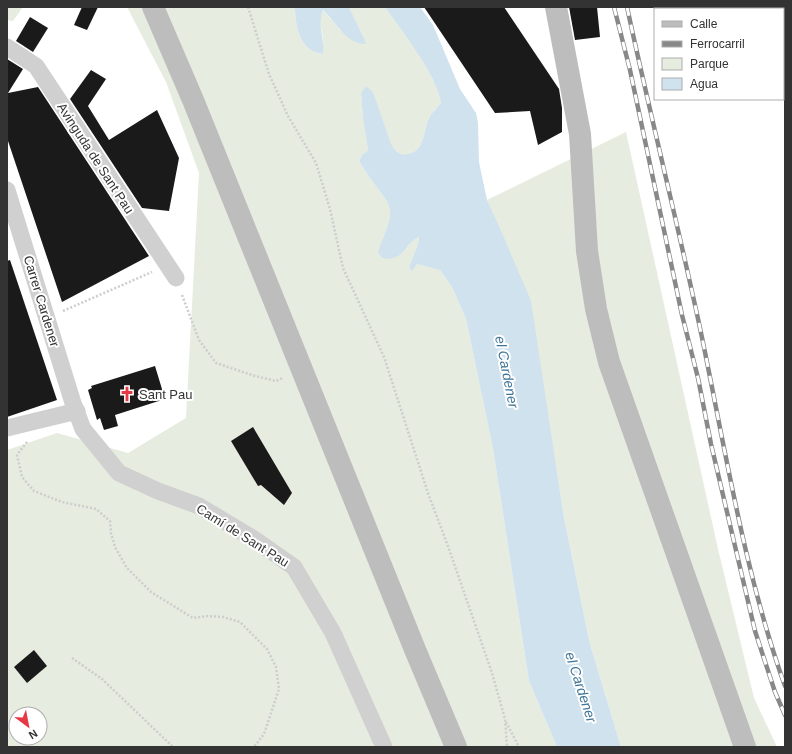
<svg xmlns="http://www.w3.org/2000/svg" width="792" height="754" font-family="Arial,sans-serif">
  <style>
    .green { fill: #e6ecdf; fill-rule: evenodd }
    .water { fill: #cfe2ee }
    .building { fill: #1a1a1a }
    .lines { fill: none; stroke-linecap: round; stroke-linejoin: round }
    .path { stroke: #cdcdcd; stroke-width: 2.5; stroke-dasharray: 2 2; stroke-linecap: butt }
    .street { stroke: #d0d0d0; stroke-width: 17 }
    .secondary { stroke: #bdbdbd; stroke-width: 22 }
    .rail-casing { stroke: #888; stroke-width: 4.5 }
    .rail { stroke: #fff; stroke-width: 3; stroke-dasharray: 9; stroke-linecap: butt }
    .labels { text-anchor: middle; stroke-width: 4; stroke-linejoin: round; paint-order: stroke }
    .street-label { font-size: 13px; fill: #333; stroke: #fff }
    .poi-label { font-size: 13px; fill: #333; stroke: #fff; text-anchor: start }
    .water-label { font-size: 14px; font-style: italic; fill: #3f7597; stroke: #fff }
  </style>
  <rect width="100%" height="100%" fill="#fff"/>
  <!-- green -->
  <g class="green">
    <polygon points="7,7 23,7 13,21 7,20"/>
    <path d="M 127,7 L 295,7 C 295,26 300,52 323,54 L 323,39 L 320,21 L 323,10 L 341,31 L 363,36 L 349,7 L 385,7 C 403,33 436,73 441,103 C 436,109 429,115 427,123 C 424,131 424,141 418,148 C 412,155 403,157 396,152 C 387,145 377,105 373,92 L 361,93 L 363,119 L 368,150 L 362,155 L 359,161 C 364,169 369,177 375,185 C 382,195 391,202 390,215 C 388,228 382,240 379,252 L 407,247 L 412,241 L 419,237 L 418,244 L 409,267 L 417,264 L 440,270 L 452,287 L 466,319 L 493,449 L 529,681 L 557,747 L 7,747 L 7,450 L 57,433 L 128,453 L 186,418 L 199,173 L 166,82 ZM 16,714 L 40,714 L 40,738 L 16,738 Z"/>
    <polygon points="626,132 718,549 754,698 777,747 621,747 590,644 564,518 547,410 487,200"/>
  </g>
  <!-- water -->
  <g class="water">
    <path d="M 295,7 L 349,7 L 363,36 L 366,44 C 346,44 336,22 323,10 C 317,27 325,37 323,54 C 300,52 295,26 295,7 Z"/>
    <path d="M 385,7 L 420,7 L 433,25 L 460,89 L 476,113 L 478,123 L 479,162 L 487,200 L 505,240 L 531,301 L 564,518 L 590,644 L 621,747 L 557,747 L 529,681 L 493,449 L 466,319 L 452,287 L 440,270 L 417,264 L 412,271 L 409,267 L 418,244 L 419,237 C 402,245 405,262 382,258 L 378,252 C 382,240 388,228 390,215 C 391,202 382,195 375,185 C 369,177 364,169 359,161 L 362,155 L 368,150 L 363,119 L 361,93 L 366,86 L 373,92 L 391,144 C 395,151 399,156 408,154 C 425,151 423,130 429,118 C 432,112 437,108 441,103 C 436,73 402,32 385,7 Z"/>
  </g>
  <!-- building -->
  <g class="building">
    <polygon points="82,7 98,7 87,30 74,25"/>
    <polygon points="424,7 504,7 559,89 562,108 562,132 538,145 530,111 495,113"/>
    <polygon points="569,7 597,7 600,37 575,40"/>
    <polygon points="30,17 48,28 33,52 16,41"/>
    <polygon points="7,59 23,69 8,93 38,87 149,256 62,302 7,138"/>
    <polygon points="91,70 106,79 88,106 109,140 157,110 179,158 169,211 142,208 70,99"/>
    <polygon points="10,260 57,400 7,417 7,261"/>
    <polygon points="155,366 165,399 115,415 118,426 104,430 100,418 97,420 88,390 92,388 91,386"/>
    <polygon points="253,427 292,493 284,505 261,485 258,486 231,441"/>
    <polygon points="34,650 47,666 27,683 14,667"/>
  </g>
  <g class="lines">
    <!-- path -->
    <g class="path">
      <polyline points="248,7 269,74 288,116 316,163 330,209 343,268 384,357 428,493 449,549 492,673 505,719 507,747"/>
      <polyline points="182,295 199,340 216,363 255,376 276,381 283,378"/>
      <polyline points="63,311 152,272"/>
      <polyline points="27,442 17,455 22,477 34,491 62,502 96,509 110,521 111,533 115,547 127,568 151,592 193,618 208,616 223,617 240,622 267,649 276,667 279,689 264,734 254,747"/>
      <polyline points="72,658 102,679 173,747"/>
      <polyline points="506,722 519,747"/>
    </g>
    <!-- street -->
    <g class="street">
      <polyline points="7,47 36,66 176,278"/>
      <polyline points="7,190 73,403 83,429 119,473 158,491 199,506 254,539 294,567 333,633 384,747"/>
      <polyline points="7,428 77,411"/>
    </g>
    <!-- secondary -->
    <g class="secondary">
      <polyline points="153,7 193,100 416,652 456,747"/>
      <polyline points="556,7 580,134 587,251 596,309 609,362 745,747"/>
    </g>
    <!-- rail casing -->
    <g class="rail-casing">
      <g id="rail">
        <polyline points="614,7 630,70 682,315 698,378 711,444 755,631 775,692 785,715"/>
        <path d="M 627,7 C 650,114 677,221 700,328 C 725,447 744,572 785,686"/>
      </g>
    </g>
    <!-- rail -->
    <use href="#rail" class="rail"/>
  </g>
  <!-- icons -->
  <defs>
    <g id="church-bare" transform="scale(1.2)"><path d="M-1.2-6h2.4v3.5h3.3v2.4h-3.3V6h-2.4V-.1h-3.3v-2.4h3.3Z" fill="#e63946" stroke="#fff" stroke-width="2.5" paint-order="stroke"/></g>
  </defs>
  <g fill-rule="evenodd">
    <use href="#church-bare" x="127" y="394"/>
  </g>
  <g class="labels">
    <!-- street labels -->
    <g class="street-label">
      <text transform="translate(96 158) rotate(57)" y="5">Avinguda de Sant Pau</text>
      <text transform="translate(42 301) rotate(73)" y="5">Carrer Cardener</text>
      <text transform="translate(243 535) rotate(32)" y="5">Camí de Sant Pau</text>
    </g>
    <!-- poi labels -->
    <g class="poi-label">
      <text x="139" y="399">Sant Pau</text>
    </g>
    <!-- water labels -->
    <g class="water-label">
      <text transform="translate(507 372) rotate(79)" y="5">el Cardener</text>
      <text transform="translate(581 687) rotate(72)" y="5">el Cardener</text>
    </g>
  </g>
  <!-- border -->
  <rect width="792" height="754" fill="none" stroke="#333333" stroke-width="16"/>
  <!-- legend -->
  <rect x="654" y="8" width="130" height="92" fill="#ffffff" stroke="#adadad"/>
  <rect x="662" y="21" width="20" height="6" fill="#bdbdbd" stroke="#adadad"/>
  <text x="690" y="28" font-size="12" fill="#333333">Calle</text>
  <rect x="662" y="41" width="20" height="6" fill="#888888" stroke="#adadad"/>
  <text x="690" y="48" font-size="12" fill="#333333">Ferrocarril</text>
  <rect x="662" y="58" width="20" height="12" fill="#e6ecdf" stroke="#adadad"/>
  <text x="690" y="68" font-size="12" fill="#333333">Parque</text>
  <rect x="662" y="78" width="20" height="12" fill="#cfe2ee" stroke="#adadad"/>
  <text x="690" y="88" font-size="12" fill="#333333">Agua</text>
  <!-- north arrow -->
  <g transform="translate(28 726) rotate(148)"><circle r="19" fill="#ffffff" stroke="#adadad"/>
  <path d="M0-3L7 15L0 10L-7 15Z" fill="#e63946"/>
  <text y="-6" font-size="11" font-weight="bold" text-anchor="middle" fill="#333333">N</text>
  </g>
</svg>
